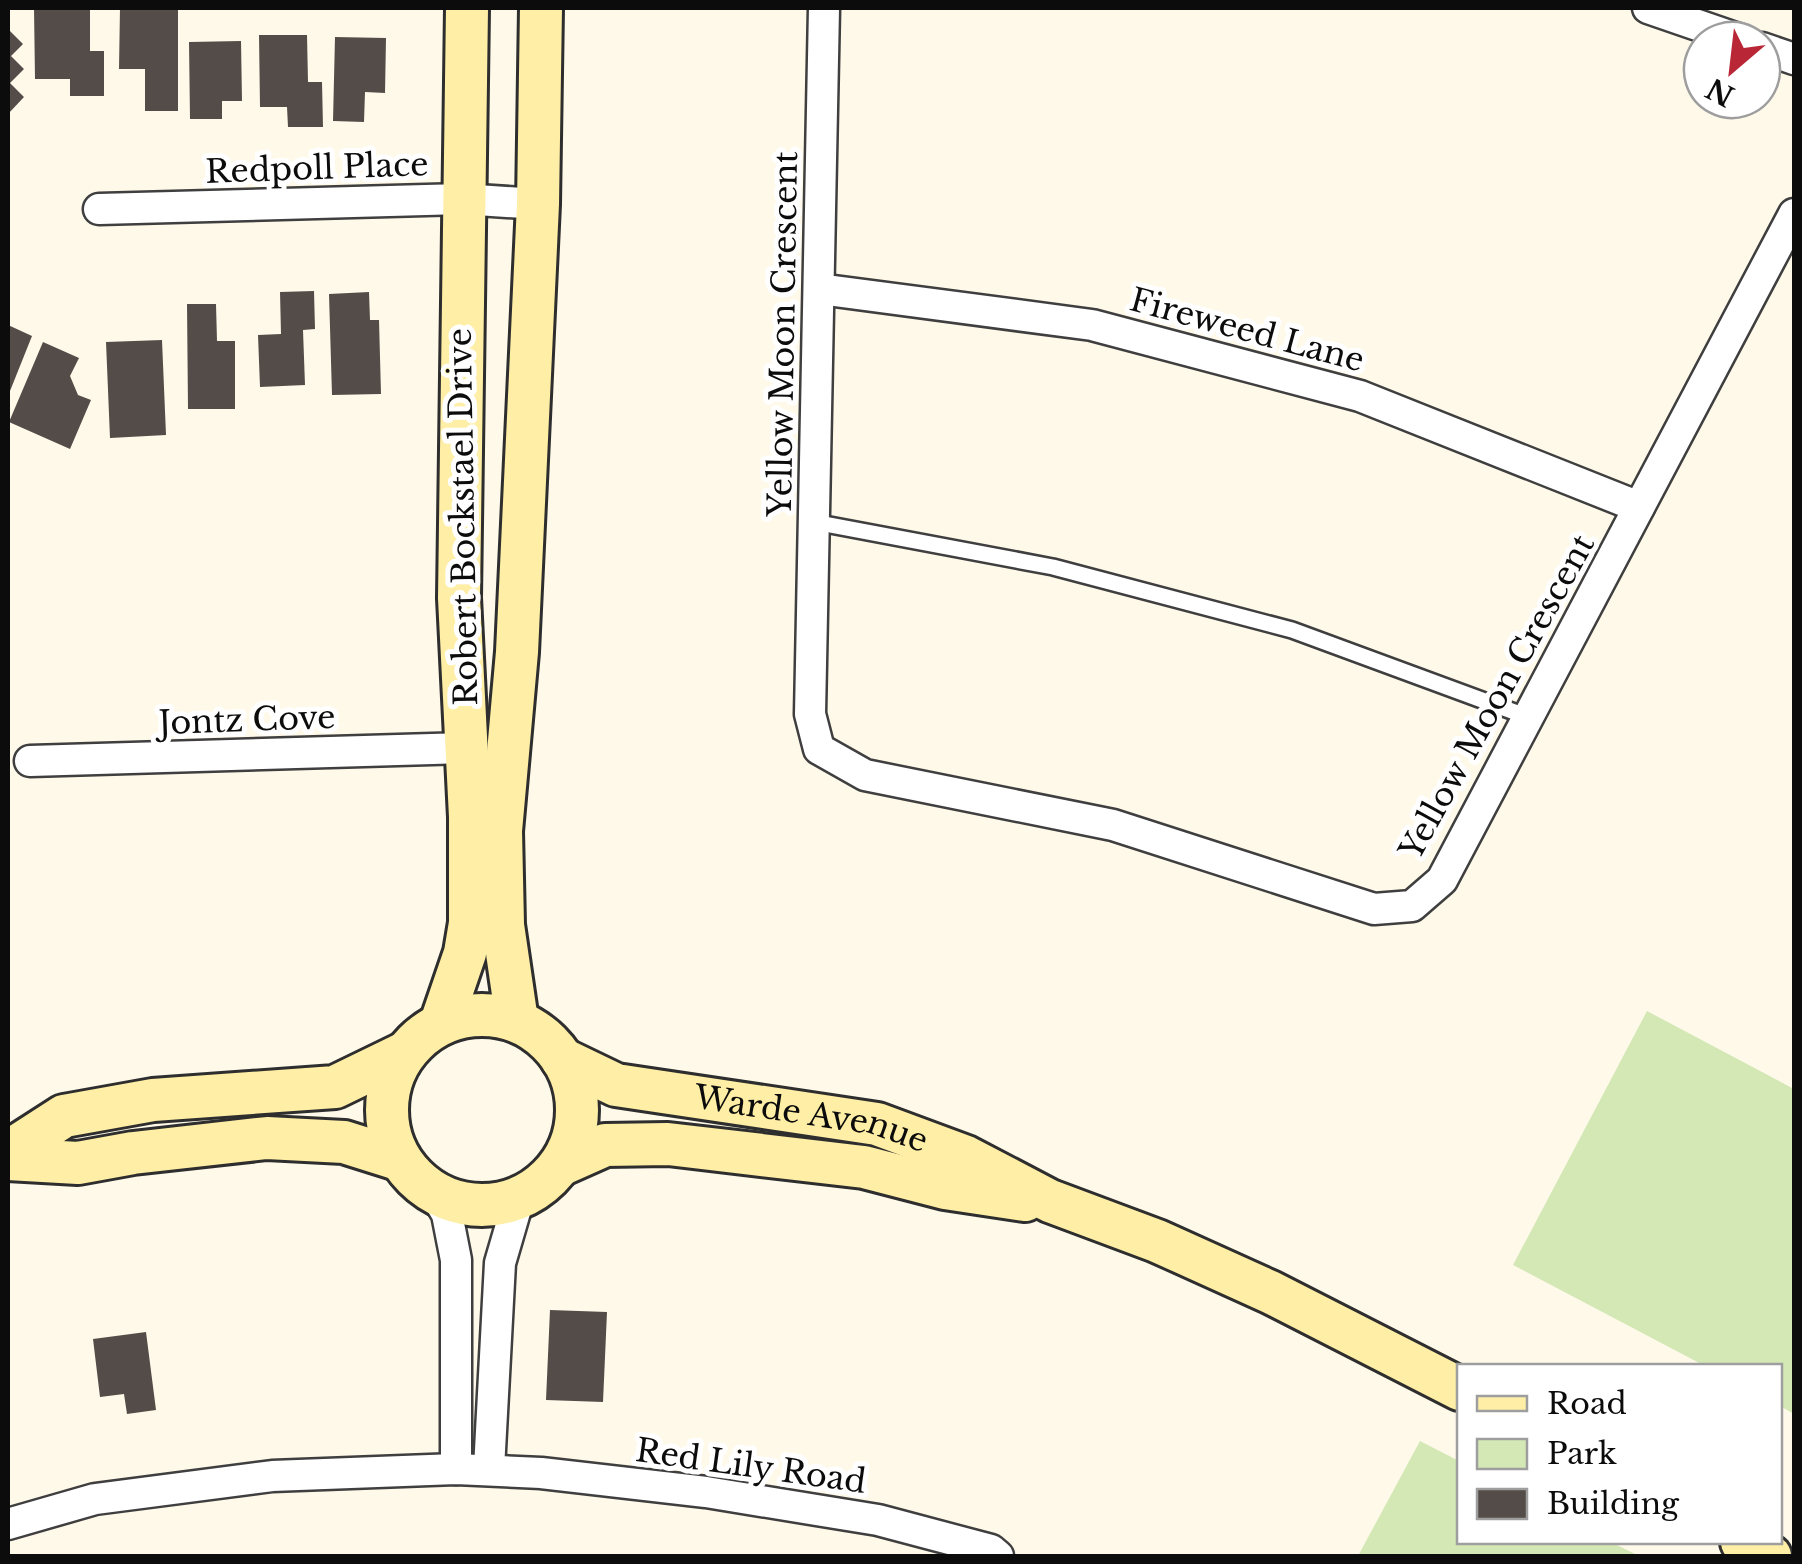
<svg xmlns="http://www.w3.org/2000/svg" width="1802" height="1564" font-family="'Libre Baskerville',serif">
  <style>
    .green { fill: #d3e8b5 }
    .building { fill: #544c48 }
    .lines { fill: none; stroke-linecap: round; stroke-linejoin: round }
    .lane-casing { stroke: #3f3f3f; stroke-width: 20 }
    .street-casing { stroke: #3f3f3f; stroke-width: 35 }
    .secondary-casing { stroke: #2e2e2e; stroke-width: 48 }
    .lane { stroke: #fff; stroke-width: 15 }
    .street { stroke: #fff; stroke-width: 30 }
    .secondary { stroke: #feeea6; stroke-width: 42 }
    .labels { text-anchor: middle; stroke-width: 10; stroke-linejoin: round; paint-order: stroke }
    .street-label { font-size: 32px; fill: #0c0c0c; stroke: #fff }
  </style>
  <rect width="100%" height="100%" fill="#fff9ea"/>
  <!-- green -->
  <g class="green">
    <polygon points="1647,1011 1794,1089 1794,1414 1780,1406 1780,1366 1705,1366 1513,1265"/>
    <polygon points="1420,1441 1459,1461 1460,1542 1611,1542 1639,1556 1358,1556"/>
  </g>
  <!-- building -->
  <g class="building">
    <polygon points="34,8 90,8 90,51 104,51 104,96 70,96 70,79 35,79"/>
    <polygon points="120,8 178,8 178,111 145,111 145,69 119,69"/>
    <polygon points="8,29 23,44 11,56 24,69 10,83 24,97 8,114"/>
    <polygon points="259,35 307,35 308,82 322,82 323,127 288,127 287,107 260,107"/>
    <polygon points="335,37 386,38 385,93 365,92 364,122 333,121"/>
    <polygon points="241,41 242,101 222,101 222,119 190,119 189,42"/>
    <polygon points="314,291 315,329 303,330 305,385 260,387 258,335 281,334 280,292"/>
    <polygon points="369,292 370,320 379,320 381,394 332,395 329,294"/>
    <polygon points="187,304 216,304 217,341 235,341 235,409 188,409"/>
    <polygon points="8,325 32,336 8,396"/>
    <polygon points="162,340 166,435 110,438 106,342"/>
    <polygon points="43,342 79,358 70,376 78,395 91,400 70,449 9,422"/>
    <polygon points="550,1310 607,1312 603,1402 546,1400"/>
    <polygon points="146,1332 156,1410 127,1414 124,1394 100,1397 93,1339"/>
  </g>
  <g class="lines">
    <!-- lane casing -->
    <g class="lane-casing">
      <polyline id="lane" points="814,522 1053,567 1292,630 1528,717"/>
    </g>
    <!-- street casing -->
    <g class="street-casing">
      <g id="street">
        <polyline points="824,8 810,714 819,749 865,775 1113,825 1374,909 1412,906 1442,880 1794,214"/>
        <polyline points="1648,8 1741,40"/>
        <polyline points="1762,48 1794,59"/>
        <polyline points="99,209 462,199 538,204"/>
        <polyline points="819,289 1092,325 1360,396 1639,507"/>
        <polyline points="30,761 466,748"/>
        <polyline points="435,1194 447,1214 456,1260 456,1469"/>
        <polyline points="489,1469 500,1263 519,1198"/>
        <polyline points="8,1524 95,1499 272,1476 456,1469 541,1473 706,1492 878,1520 991,1550 998,1556"/>
      </g>
    </g>
    <!-- secondary casing -->
    <g class="secondary-casing">
      <g id="secondary">
        <circle cx="482" cy="1110" r="95"/>
        <polyline points="517,1021 503,925 501,831 517,652 538,204 541,8"/>
        <polyline points="441,1023 465,953 470,923 470,817 459,598 467,8"/>
        <path id="s1" d="M 562,1059 L 616,1085 L 877,1124 L 966,1157 L 1050,1201 L 1157,1241 L 1270,1292 L 1460,1389"/>
        <polyline points="8,1152 64,1116 153,1100 335,1087 403,1054"/>
        <polyline points="8,1159 78,1163 133,1153 267,1138 344,1142 398,1159"/>
        <polyline points="560,1165 605,1145 668,1144 864,1167 945,1188 1025,1200"/>
        <polyline points="1742,1542 1770,1556"/>
      </g>
    </g>
    <!-- lane -->
    <use href="#lane" class="lane"/>
    <!-- street -->
    <use href="#street" class="street"/>
    <!-- secondary -->
    <use href="#secondary" class="secondary"/>
  </g>
  <g class="labels">
    <!-- street labels -->
    <g class="street-label">
      <text transform="translate(317 168) rotate(-2)" y="11">Redpoll Place</text>
      <text transform="translate(1247 330) rotate(15)" y="11">Fireweed Lane</text>
      <text transform="translate(783 334) rotate(-89)" y="11">Yellow Moon Crescent</text>
      <text transform="translate(463 517) rotate(-91)" y="11">Robert Bockstael Drive</text>
      <text transform="translate(1497 697) rotate(-61)" y="11">Yellow Moon Crescent</text>
      <text transform="translate(247 720) rotate(-2)" y="11">Jontz Cove</text>
      <text dy="11" stroke="none"><textPath href="#s1" startOffset="258">Warde Avenue</textPath></text>
      <text transform="translate(751 1466) rotate(8)" y="11">Red Lily Road</text>
    </g>
  </g>
  <!-- border -->
  <rect width="1802" height="1564" fill="none" stroke="#0c0c0c" stroke-width="20"/>
  <!-- legend -->
  <rect x="1457" y="1364" width="325" height="180" fill="#ffffff" stroke="#9e9e9e" stroke-width="2.5"/>
  <rect x="1477" y="1396" width="50" height="15" fill="#feeea6" stroke="#9e9e9e" stroke-width="2.5"/>
  <text x="1547" y="1414" font-size="30" fill="#0c0c0c">Road</text>
  <rect x="1477" y="1439" width="50" height="30" fill="#d3e8b5" stroke="#9e9e9e" stroke-width="2.5"/>
  <text x="1547" y="1464" font-size="30" fill="#0c0c0c">Park</text>
  <rect x="1477" y="1489" width="50" height="30" fill="#544c48" stroke="#9e9e9e" stroke-width="2.5"/>
  <text x="1547" y="1514" font-size="30" fill="#0c0c0c">Building</text>
  <!-- north arrow -->
  <g transform="translate(1732 70) rotate(208)"><circle r="48" fill="#ffffff" stroke="#9e9e9e" stroke-width="2.5"/>
  <path d="M0-8L18 38L0 25L-18 38Z" fill="#b92737"/>
  <text y="-15" font-size="28" font-weight="bold" text-anchor="middle" fill="#0c0c0c">N</text>
  </g>
</svg>
